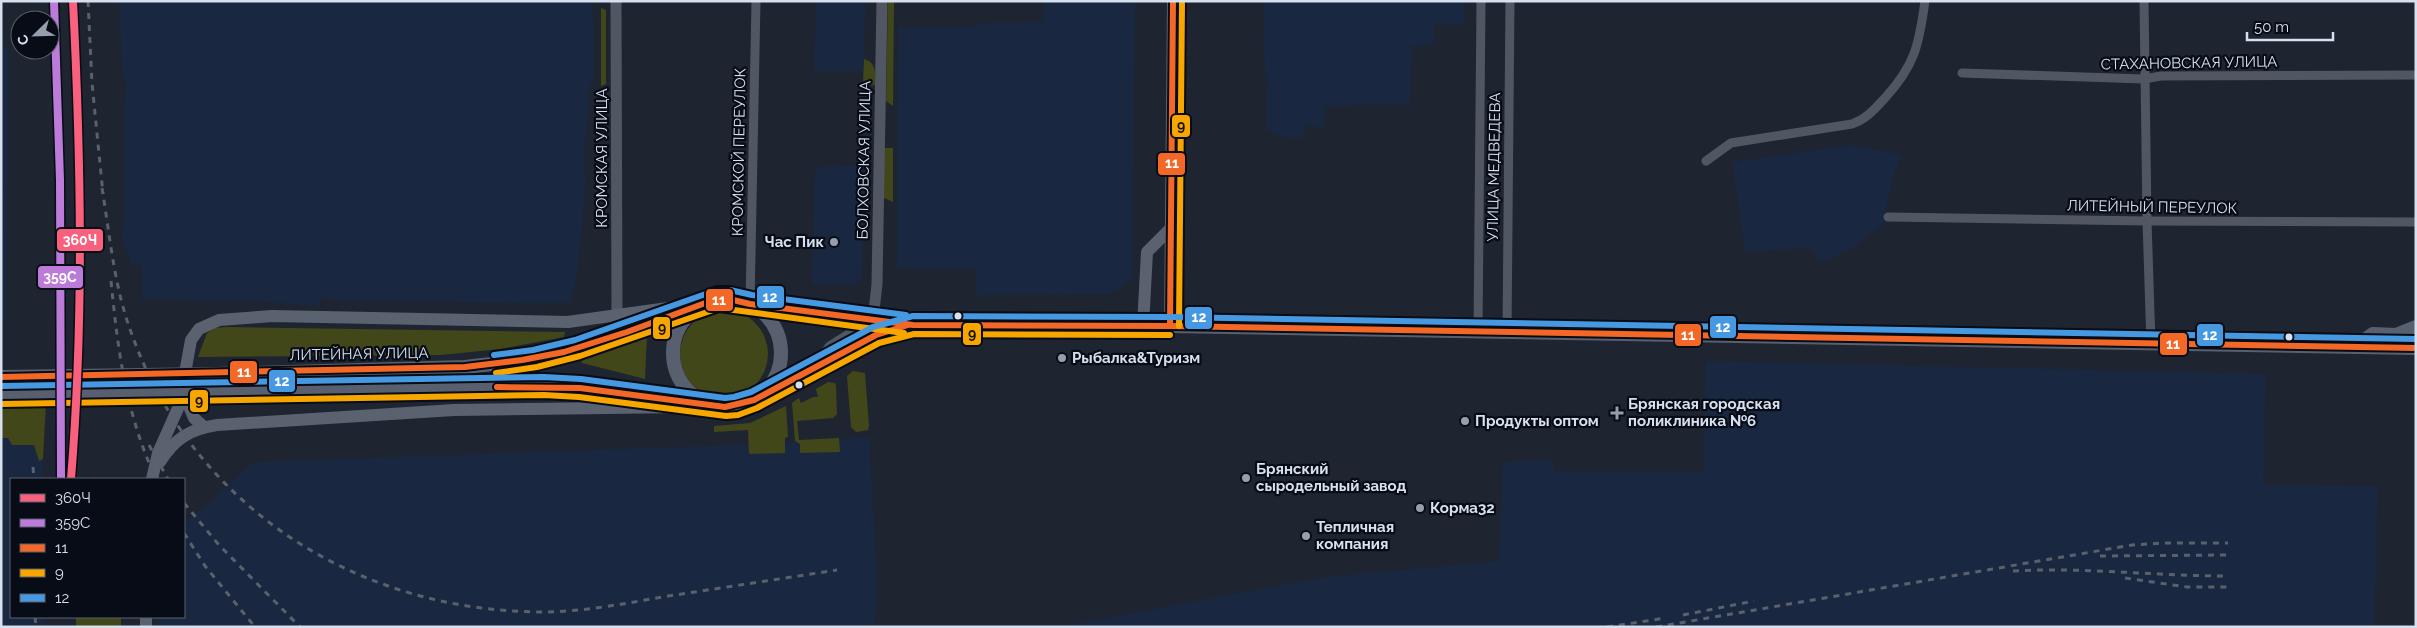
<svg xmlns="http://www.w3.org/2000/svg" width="2417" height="628" font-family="Raleway,sans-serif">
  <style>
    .built { fill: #192840 }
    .green { fill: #42471a }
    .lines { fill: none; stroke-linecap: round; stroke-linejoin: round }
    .minor { stroke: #505762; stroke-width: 9 }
    .tertiary { stroke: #505762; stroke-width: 11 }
    .secondary { stroke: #5a6270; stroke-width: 12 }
    .primary { stroke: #586070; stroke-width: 14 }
    .rail { stroke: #5a616b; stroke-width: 3; stroke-dasharray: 6 6; stroke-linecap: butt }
    .primary-bridge { stroke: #586070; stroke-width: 14 }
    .bus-1-casing { stroke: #070c16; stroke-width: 10 }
    .bus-2-casing { stroke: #070c16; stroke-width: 10 }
    .bus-3-casing { stroke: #070c16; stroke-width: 10 }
    .bus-1 { stroke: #f36827; stroke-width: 6 }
    .bus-2 { stroke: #f7a600; stroke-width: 6 }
    .bus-3 { stroke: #4699e1; stroke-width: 6 }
    .rail-1-casing { stroke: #070c16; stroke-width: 11 }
    .rail-2-casing { stroke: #070c16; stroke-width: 11 }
    .rail-1 { stroke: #f8607d; stroke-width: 8 }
    .rail-2 { stroke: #bd7bd9; stroke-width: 8 }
    .poi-dot { fill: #969fac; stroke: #070c16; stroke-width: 2 }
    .bus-dot { fill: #d7e0ef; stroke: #070c16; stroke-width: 2 }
    .labels { text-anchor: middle; stroke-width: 4.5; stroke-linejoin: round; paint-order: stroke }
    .street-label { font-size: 15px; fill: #d7e0ef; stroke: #070c16 }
    .poi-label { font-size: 15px; font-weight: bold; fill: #d7e0ef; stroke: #070c16; text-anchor: start }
    .line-badge { stroke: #070c16; stroke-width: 2 }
    .badge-label { font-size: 14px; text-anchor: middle; font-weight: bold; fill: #fff }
    .pale-badge-label { font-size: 14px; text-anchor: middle; font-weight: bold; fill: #111 }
  </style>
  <rect width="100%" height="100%" fill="#1e2530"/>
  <!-- built -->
  <g class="built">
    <polygon points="119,1 593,1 594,82 589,86 587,127 588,127 585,139 583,173 586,176 584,205 577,275 571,303 346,301 321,297 320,306 255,301 142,299 142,266 131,263 122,239 124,225 124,114 126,81 123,75"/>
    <polygon points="816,1 866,1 863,71 814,71"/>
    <polygon points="1046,1 1135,1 1132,280 1110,294 976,295 976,269 897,268 898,27 970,27 974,26 975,23 1042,22"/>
    <polygon points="1264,1 1464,1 1464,24 1435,23 1434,45 1412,46 1410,104 1325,106 1324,128 1304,125 1303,138 1280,137 1266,129 1267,75 1265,75 1265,53 1263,53"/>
    <polygon points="1,47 9,48 6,320 1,320"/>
    <polygon points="1851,145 1902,155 1894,173 1885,212 1884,224 1851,249 1820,262 1810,248 1745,252 1732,162"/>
    <polygon points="864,165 862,278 855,286 812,284 815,167"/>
    <polygon points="1705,361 2266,374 2263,485 2378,486 2374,627 1060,627 1325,577 1499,561 1503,462 1553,460 1554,471 1704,472"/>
    <polygon points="869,437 877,577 875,627 157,627 157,617 184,617 184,521 203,508 253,462 789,443"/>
    <polygon points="1,438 8,438 12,445 34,445 39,461 43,459 43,479 11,479 11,617 43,617 43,627 1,627"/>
  </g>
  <!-- green -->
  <g class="green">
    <polygon points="888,1 894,1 893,106 886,101"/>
    <polygon points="601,8 606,10 606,84 601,86"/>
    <path d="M 864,59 C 877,63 875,73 875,85 L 863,84 Z"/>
    <polygon points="884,148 893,148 893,202 884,198"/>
    <circle cx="724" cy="354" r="44"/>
    <polygon points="215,328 226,327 565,332 564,337 500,349 441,355 198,357 207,333"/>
    <polygon points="647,336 645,379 582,363 581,359"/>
    <polygon points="853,371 865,373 869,426 868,430 856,432 851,427 847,376"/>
    <polygon points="828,382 835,383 836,386 837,414 833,418 797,421 799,440 839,438 840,452 800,453 800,444 795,441 792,403 799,398 801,403 813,397 818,397 816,389"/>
    <polygon points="46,402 43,459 39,461 34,445 12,445 8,438 1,438 1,403"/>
    <polygon points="786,406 788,437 785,438 785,453 749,454 748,430 714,432 714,426 750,423"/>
    <rect x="76" y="617" width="45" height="10"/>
  </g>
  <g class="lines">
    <!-- minor -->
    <g class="minor">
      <polyline points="2144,1 2147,221 2151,344"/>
      <polyline points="1962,73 2144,79 2161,76 2416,75"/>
      <path d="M 1706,161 L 1731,143 L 1852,124 C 1866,119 1874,110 1885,98 C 1915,65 1919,45 1925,1"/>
      <polyline points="1888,217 2147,221 2416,222"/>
      <polyline points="750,304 756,1"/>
      <polyline points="1478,332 1481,1"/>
      <polyline points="1507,332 1510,1"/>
    </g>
    <!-- tertiary -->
    <g class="tertiary">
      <polyline points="616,1 617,316"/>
      <polyline points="817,365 830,347 873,320 877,284 882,1"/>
    </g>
    <!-- secondary -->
    <g class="secondary">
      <polyline points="1143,326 1147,252 1172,227"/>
      <polyline points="1170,326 1173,1"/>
      <polyline points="182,390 194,418 204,427"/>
      <path d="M 160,462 C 174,439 190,429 217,425 L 454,410 L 685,407"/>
      <polyline points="152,479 158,453 179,406 191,340 199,329 219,320 272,316 568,322 689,305"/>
      <polyline points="146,627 146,617"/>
    </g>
    <!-- primary -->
    <g class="primary">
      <circle cx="727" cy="353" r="54"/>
      <polyline points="750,304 913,325 1170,326 2416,348"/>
      <polyline points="2355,347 2373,334 2396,335 2416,327"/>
      <polyline points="215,374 465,367 535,359 578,348 708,302"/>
      <polyline points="215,392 544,386 580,388 716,406"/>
      <polyline points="766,392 876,335 905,326"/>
    </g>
    <!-- rail -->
    <g class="rail">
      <polyline points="88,1 92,83 103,194"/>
      <path d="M 102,188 C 110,236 114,286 131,332 C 193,508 358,611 541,612 C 581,612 623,604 662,597 C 721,588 779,579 837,570"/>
      <path d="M 111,281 C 118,352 126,414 156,479"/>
      <polyline points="149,445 168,479"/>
      <polyline points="33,467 34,479"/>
      <polyline points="184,503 219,545 300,627"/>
      <polyline points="184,533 205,566 255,627"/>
      <polyline points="2100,556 2228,555"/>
      <path d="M 2013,571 C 2084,567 2156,576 2227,576"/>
      <polyline points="2125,578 2187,587 2227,587"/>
      <polyline points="1683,615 1754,601"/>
      <polyline points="35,617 36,627"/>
      <polyline points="1607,627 1666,618"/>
      <polyline points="1656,627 2132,545 2164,543 2228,543"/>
    </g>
    <!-- primary-bridge -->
    <g class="primary-bridge">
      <polyline points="1,377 215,374"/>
      <polyline points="1,395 215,392"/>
    </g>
    <!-- bus-1 casing -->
    <g class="bus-1-casing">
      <g id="bus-1">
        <polyline points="1170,326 1173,1"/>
        <polyline points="1,377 465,367 522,360 564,352 627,332 708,302 729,299 750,304 913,325 1170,326 2416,348"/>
        <polyline points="497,387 580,388 725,407 754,400 876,335 908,325"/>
      </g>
    </g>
    <!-- bus-2 casing -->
    <g class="bus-2-casing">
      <g id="bus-2">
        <polyline points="1179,326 1182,1"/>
        <polyline points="496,373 537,367 580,356 719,308 904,333"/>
        <polyline points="1,404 544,395 579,397 726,416 738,415 757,408 879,343 914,334 1170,335"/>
      </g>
    </g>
    <!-- bus-3 casing -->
    <g class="bus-3-casing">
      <g id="bus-3">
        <polyline points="494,355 533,350 575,340 717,290 730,290 752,295 906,315"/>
        <polyline points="1,386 544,377 581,379 725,398 734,397 751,392 873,327 913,316 1170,317 2416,339"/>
      </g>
    </g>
    <!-- bus-1 -->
    <use href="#bus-1" class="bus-1"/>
    <!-- bus-2 -->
    <use href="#bus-2" class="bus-2"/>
    <!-- bus-3 -->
    <use href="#bus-3" class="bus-3"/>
    <!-- rail-1 casing -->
    <g class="rail-1-casing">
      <path id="rail-1" d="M 71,479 C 84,320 81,161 73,1"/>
    </g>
    <!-- rail-2 casing -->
    <g class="rail-2-casing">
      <polyline id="rail-2" points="54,1 60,180 61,479"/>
    </g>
    <!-- rail-1 -->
    <use href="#rail-1" class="rail-1"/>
    <!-- rail-2 -->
    <use href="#rail-2" class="rail-2"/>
  </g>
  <!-- markers -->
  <g class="poi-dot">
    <circle cx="834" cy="242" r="5"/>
    <circle cx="1062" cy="358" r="5"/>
    <path d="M1614.5 405.5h5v5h5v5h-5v5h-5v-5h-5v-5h5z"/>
    <circle cx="1465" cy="421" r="5"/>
    <circle cx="1246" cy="478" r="5"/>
    <circle cx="1420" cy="508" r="5"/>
    <circle cx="1306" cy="536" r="5"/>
  </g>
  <g class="bus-dot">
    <circle cx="958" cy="316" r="4.5"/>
    <circle cx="2289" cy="337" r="4.5"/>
    <circle cx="799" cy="385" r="4.5"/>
  </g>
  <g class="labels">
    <!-- street labels -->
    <g class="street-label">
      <text transform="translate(2189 63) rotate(-1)" y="5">СТАХАНОВСКАЯ УЛИЦА</text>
      <text transform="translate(739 152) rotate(-89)" y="5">КРОМСКОЙ ПЕРЕУЛОК</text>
      <text transform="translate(602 158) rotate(-90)" y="5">КРОМСКАЯ УЛИЦА</text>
      <text transform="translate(864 160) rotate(-89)" y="5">БОЛХОВСКАЯ УЛИЦА</text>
      <text transform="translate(1494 167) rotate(-89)" y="5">УЛИЦА МЕДВЕДЕВА</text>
      <text transform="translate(2152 207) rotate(1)" y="5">ЛИТЕЙНЫЙ ПЕРЕУЛОК</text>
      <text transform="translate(359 354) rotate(-1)" y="5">ЛИТЕЙНАЯ УЛИЦА</text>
    </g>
    <!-- poi labels -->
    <g class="poi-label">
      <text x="824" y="247" text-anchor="end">Час Пик</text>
      <text x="1072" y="363">Рыбалка&amp;Туризм</text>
      <text x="1628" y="409">Брянская городская<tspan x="1628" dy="17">поликлиника №6</tspan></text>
      <text x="1475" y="426">Продукты оптом</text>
      <text x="1256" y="474">Брянский<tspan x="1256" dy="17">сыродельный завод</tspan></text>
      <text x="1430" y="513">Корма32</text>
      <text x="1316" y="532">Тепличная<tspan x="1316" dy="17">компания</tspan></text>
    </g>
  </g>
  <g class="line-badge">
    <rect x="1171" y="114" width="20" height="24" rx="5" fill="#f7a600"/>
    <rect x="1157" y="152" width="29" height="24" rx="5" fill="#f36827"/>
    <rect x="56" y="228" width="48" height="24" rx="5" fill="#f8607d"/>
    <rect x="37" y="265" width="47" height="24" rx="5" fill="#bd7bd9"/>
    <rect x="756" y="285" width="29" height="24" rx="5" fill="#4699e1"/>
    <rect x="705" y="288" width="29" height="24" rx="5" fill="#f36827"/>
    <rect x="1184" y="306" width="29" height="24" rx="5" fill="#4699e1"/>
    <rect x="1709" y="315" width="28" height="24" rx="5" fill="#4699e1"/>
    <rect x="652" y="316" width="19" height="24" rx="5" fill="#f7a600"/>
    <rect x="962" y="322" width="20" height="24" rx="5" fill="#f7a600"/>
    <rect x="1674" y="323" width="28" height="24" rx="5" fill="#f36827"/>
    <rect x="2196" y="323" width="28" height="24" rx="5" fill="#4699e1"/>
    <rect x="2159" y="332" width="29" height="24" rx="5" fill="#f36827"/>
    <rect x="229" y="360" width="29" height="24" rx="5" fill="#f36827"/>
    <rect x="268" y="369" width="28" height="24" rx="5" fill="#4699e1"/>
    <rect x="189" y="389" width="20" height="24" rx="5" fill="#f7a600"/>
  </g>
  <g class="badge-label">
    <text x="1172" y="168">11</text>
    <text x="80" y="245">360Ч</text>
    <text x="60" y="282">359С</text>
    <text x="770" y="302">12</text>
    <text x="719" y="305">11</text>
    <text x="1199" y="322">12</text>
    <text x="1723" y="332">12</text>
    <text x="1688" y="340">11</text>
    <text x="2210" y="340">12</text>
    <text x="2173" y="349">11</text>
    <text x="244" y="377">11</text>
    <text x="282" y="386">12</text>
  </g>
  <g class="pale-badge-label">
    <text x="1181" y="131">9</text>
    <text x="662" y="333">9</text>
    <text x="972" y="339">9</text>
    <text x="199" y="406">9</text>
  </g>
  <!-- border -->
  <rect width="2417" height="628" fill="none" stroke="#d7e0ef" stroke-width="5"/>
  <!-- legend -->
  <rect x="10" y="478" width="175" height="140" fill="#070c16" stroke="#5a616d"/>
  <rect x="20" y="494" width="25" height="8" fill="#f8607d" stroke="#5a616d"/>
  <text x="55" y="503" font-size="15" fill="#d7e0ef">360Ч</text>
  <rect x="20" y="519" width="25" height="8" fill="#bd7bd9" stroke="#5a616d"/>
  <text x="55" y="528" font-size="15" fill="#d7e0ef">359С</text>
  <rect x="20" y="544" width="25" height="8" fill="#f36827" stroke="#5a616d"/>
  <text x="55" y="553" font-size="15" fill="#d7e0ef">11</text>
  <rect x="20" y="569" width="25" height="8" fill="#f7a600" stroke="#5a616d"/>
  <text x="55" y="578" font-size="15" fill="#d7e0ef">9</text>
  <rect x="20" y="594" width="25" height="8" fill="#4699e1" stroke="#5a616d"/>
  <text x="55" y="603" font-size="15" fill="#d7e0ef">12</text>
  <!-- north arrow -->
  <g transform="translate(35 35) rotate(247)"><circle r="24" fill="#070c16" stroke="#5a616d"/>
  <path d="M0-4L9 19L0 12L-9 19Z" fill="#969fac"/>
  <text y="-8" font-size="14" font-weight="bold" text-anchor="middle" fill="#d7e0ef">С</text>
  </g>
  <!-- scale -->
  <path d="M2247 32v8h86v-8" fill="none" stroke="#d7e0ef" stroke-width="2.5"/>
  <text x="2254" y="32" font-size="15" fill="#d7e0ef" stroke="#070c16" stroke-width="4" paint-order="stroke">50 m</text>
</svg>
